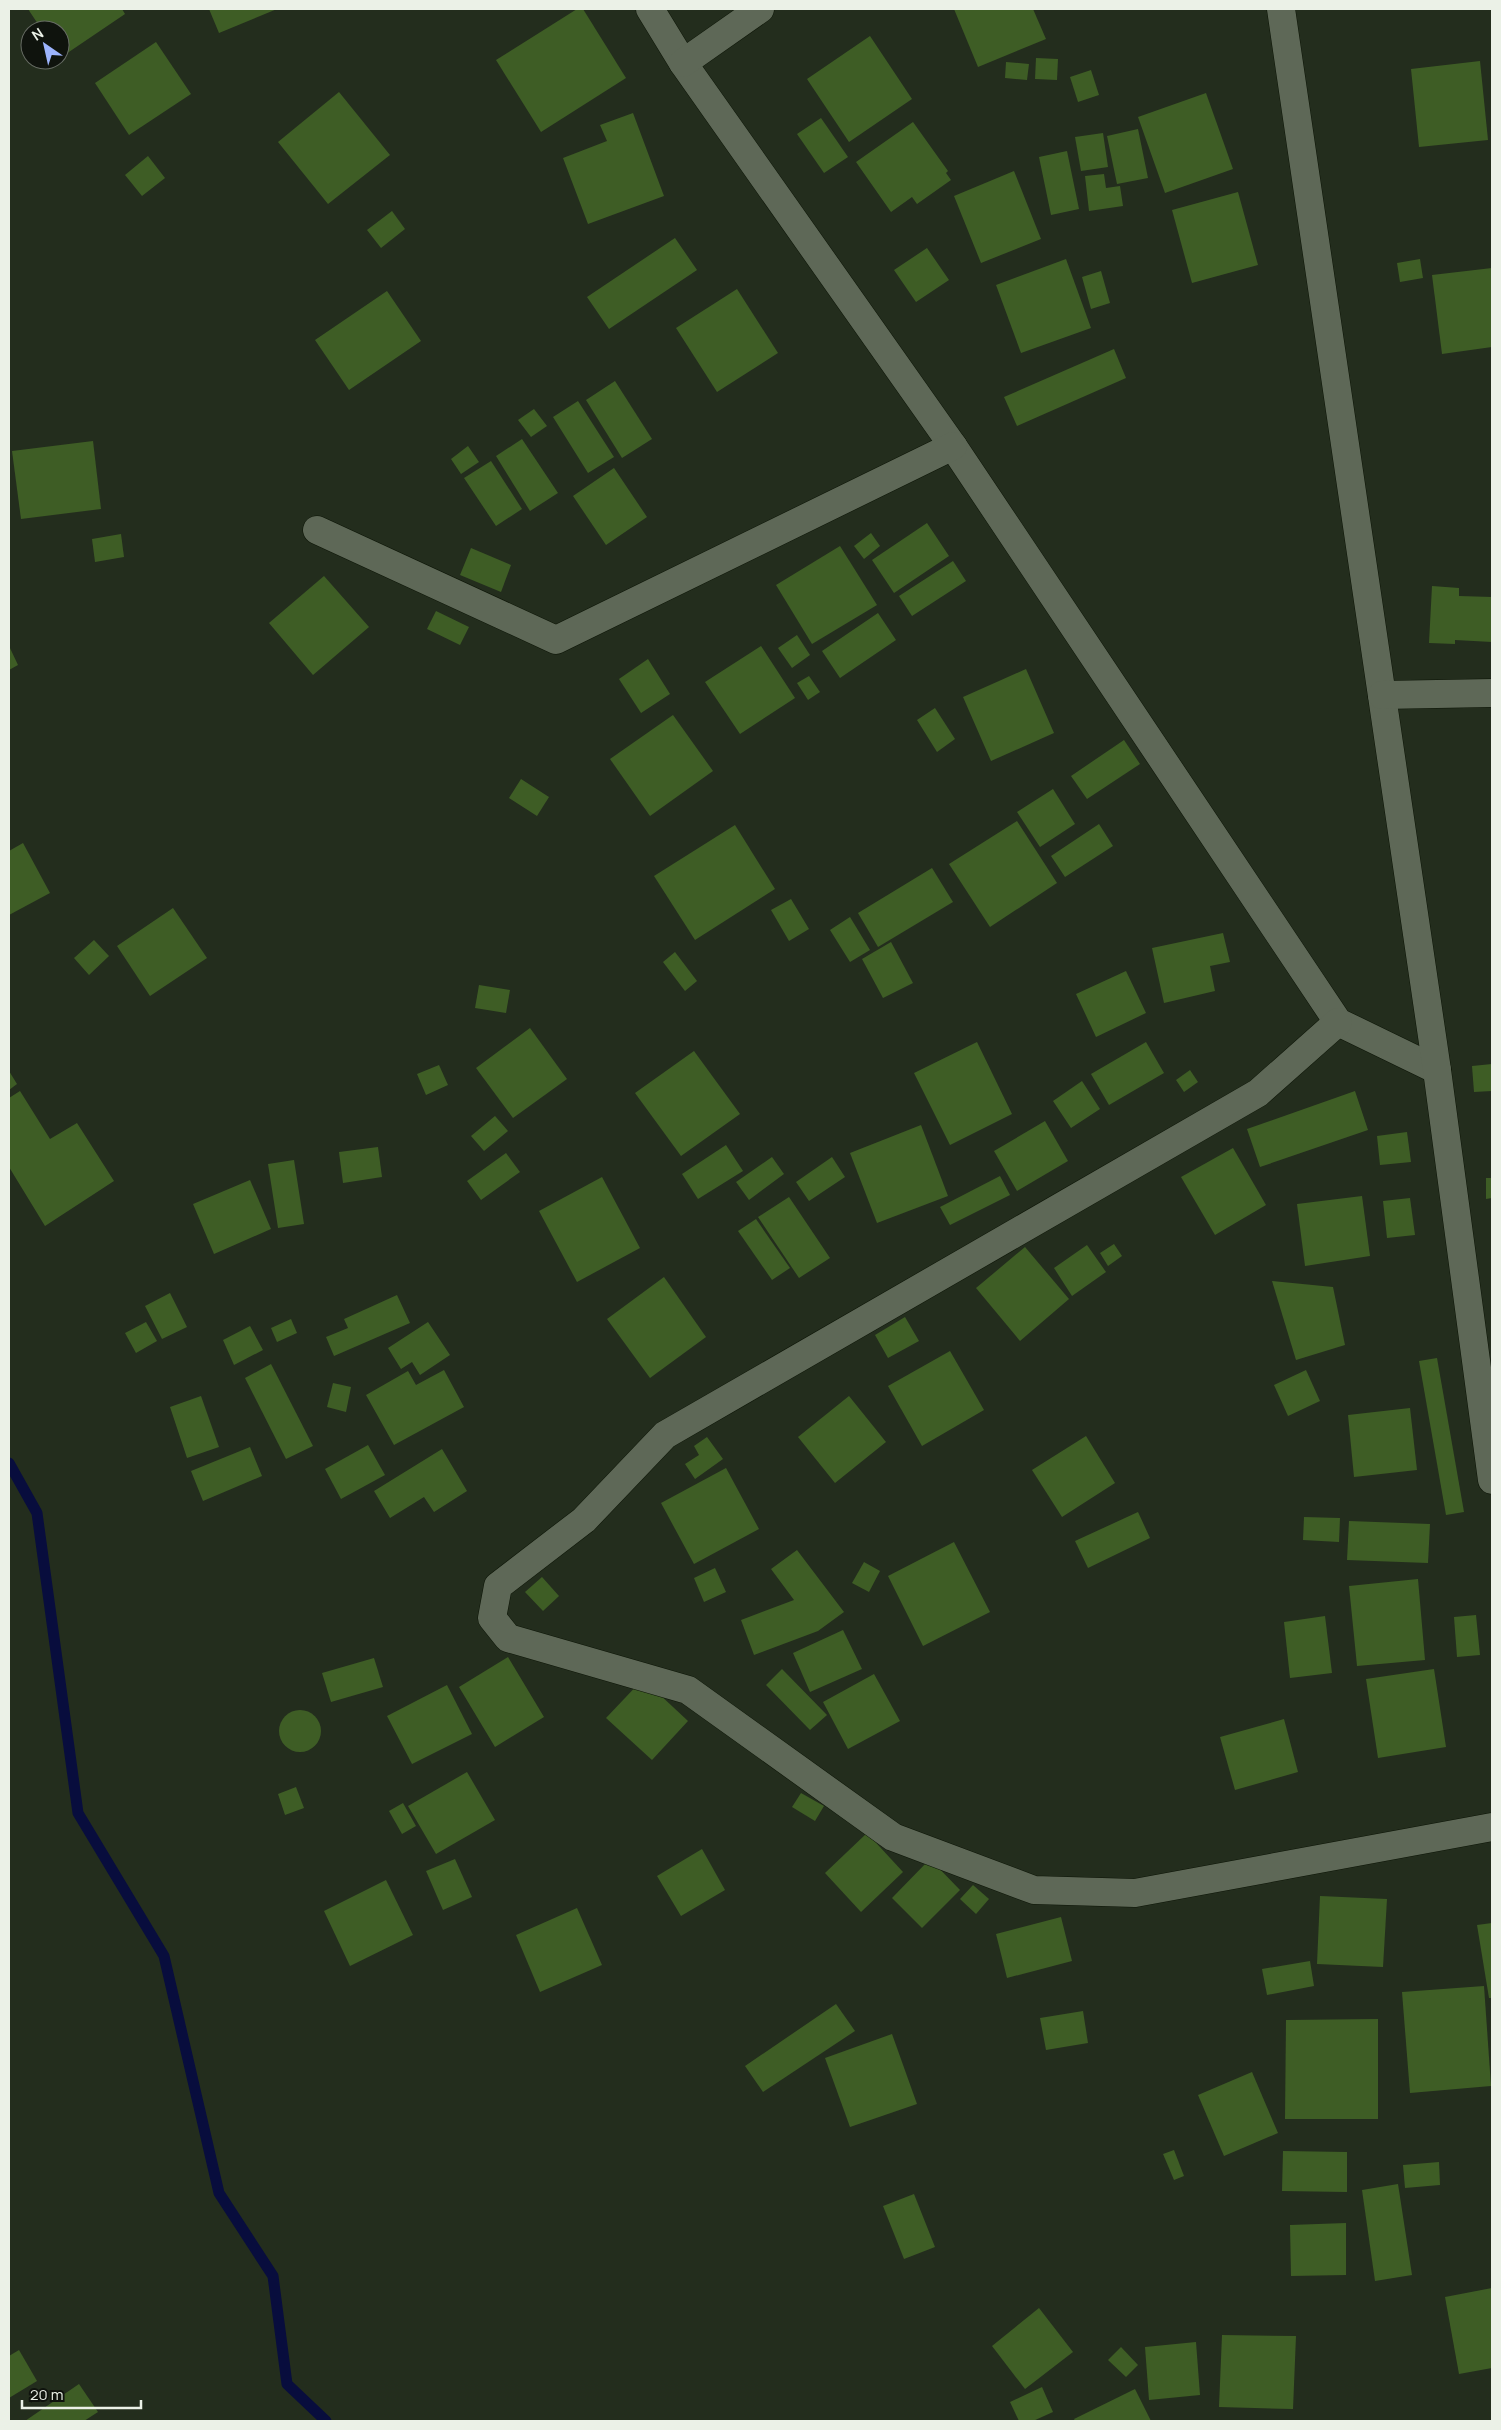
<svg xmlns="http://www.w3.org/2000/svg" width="1501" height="2430" font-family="Manrope,sans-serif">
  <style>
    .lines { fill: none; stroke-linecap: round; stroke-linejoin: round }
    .stream { stroke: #080d3d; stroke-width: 11 }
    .building { fill: #3e5d25 }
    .minor-casing { stroke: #0d1507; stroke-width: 29 }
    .minor { stroke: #5e6857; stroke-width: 28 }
  </style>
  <rect width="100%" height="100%" fill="#232d1d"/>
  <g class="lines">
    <!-- stream -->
    <polyline class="stream" points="9,1463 37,1513 78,1813 164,1956 219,2193 273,2276 287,2384 326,2421"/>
  </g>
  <!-- building -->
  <g class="building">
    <polygon points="28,9 122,9 125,14 60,58 60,30 42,30"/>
    <polygon points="209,9 277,9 219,33"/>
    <polygon points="577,9 583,9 626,78 541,132 496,60"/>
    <polygon points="954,9 1033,9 1046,39 978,67"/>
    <polygon points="870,36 912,99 849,142 807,79"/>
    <polygon points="156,42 191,94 129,135 95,83"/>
    <polygon points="1036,58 1058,59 1057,80 1035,79"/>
    <polygon points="1480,61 1488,140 1419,147 1411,69"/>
    <polygon points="1006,62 1029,64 1027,80 1005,78"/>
    <polygon points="1091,70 1099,95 1078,102 1070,77"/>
    <polygon points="339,92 390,155 328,204 278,142"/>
    <polygon points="1206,93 1233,169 1165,193 1138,117"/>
    <polygon points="633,113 664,196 588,224 563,158 607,141 600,125"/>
    <polygon points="821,118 848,157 824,173 797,134"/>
    <polygon points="913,122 948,171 946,173 951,180 917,204 912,197 891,212 856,162"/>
    <polygon points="1138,129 1148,178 1117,184 1107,136"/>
    <polygon points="1103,133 1108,167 1081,171 1075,137"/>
    <polygon points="1067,151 1079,209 1051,215 1039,157"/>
    <polygon points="148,156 165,178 142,196 125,175"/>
    <polygon points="1014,171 1041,239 981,263 954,196"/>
    <polygon points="1104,174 1106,188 1120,186 1123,206 1089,211 1085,176"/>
    <polygon points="1238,192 1258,265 1192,283 1172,210"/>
    <polygon points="392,211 405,229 381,248 367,230"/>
    <polygon points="675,238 697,270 609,329 587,297"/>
    <polygon points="927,248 949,280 916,302 894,270"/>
    <polygon points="1066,259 1091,328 1021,353 996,285"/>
    <polygon points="1420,259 1423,278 1400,282 1397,263"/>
    <polygon points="1492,268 1492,347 1442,354 1432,275"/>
    <polygon points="1101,271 1110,303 1091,309 1082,277"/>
    <polygon points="737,289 778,353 717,392 676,328"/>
    <polygon points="387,291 421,341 349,390 315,340"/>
    <polygon points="1114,349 1126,378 1017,426 1004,397"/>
    <polygon points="615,381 652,439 622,458 586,400"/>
    <polygon points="578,401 614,457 588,473 553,417"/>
    <polygon points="534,409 547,426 531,437 518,420"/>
    <polygon points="522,439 558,493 530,511 496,456"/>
    <polygon points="93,441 101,509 21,519 12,451"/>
    <polygon points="468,446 479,462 461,474 451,459"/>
    <polygon points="491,461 522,509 496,526 464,478"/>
    <polygon points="614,468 647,517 606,545 573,496"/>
    <polygon points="927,523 949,556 894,593 872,560"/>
    <polygon points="871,533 880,546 864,559 854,546"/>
    <polygon points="121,534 124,557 95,562 92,539"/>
    <polygon points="840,546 877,605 812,644 776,585"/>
    <polygon points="471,548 511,565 501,592 460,575"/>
    <polygon points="953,561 966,581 912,616 899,596"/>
    <polygon points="324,576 369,627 313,675 269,623"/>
    <polygon points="1432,586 1459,588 1459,596 1492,597 1492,642 1455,640 1455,644 1429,643"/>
    <polygon points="436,611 469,627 460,645 427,629"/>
    <polygon points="878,613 896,640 840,678 822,651"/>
    <polygon points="797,635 810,655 792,668 778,648"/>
    <polygon points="9,646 18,665 9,670"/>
    <polygon points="761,646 795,698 740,734 705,682"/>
    <polygon points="648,659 670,694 641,713 619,679"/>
    <polygon points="1026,669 1054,733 991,761 963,697"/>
    <polygon points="809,676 820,692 808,700 797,683"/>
    <polygon points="935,708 955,739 937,752 917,720"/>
    <polygon points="673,715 713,771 650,816 610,759"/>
    <polygon points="1124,740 1140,764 1087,799 1071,776"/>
    <polygon points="521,779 549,797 537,816 509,798"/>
    <polygon points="1053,789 1075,824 1040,847 1017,812"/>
    <polygon points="1017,821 1057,883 990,927 949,864"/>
    <polygon points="1099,824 1113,846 1065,877 1051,856"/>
    <polygon points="735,825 775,889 695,940 654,876"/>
    <polygon points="23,843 50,893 9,915 9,851"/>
    <polygon points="932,868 953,902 878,947 858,913"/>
    <polygon points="791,899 809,929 789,941 771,910"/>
    <polygon points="173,908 207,958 150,996 117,946"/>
    <polygon points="850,917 870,950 850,962 830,930"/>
    <polygon points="1223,933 1230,962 1210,966 1215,991 1164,1003 1152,948"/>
    <polygon points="94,940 109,956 89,975 74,958"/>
    <polygon points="891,942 913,983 883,998 862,959"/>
    <polygon points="675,952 697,981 685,991 663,962"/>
    <polygon points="1126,971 1146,1013 1096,1037 1076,994"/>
    <polygon points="479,985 510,990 506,1013 475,1008"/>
    <polygon points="530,1028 567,1079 513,1118 476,1068"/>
    <polygon points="977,1042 1012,1114 950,1145 914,1073"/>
    <polygon points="1146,1042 1164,1073 1109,1105 1091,1074"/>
    <polygon points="694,1051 740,1114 681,1156 635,1093"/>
    <polygon points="1492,1064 1492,1091 1474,1092 1472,1066"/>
    <polygon points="439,1065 448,1085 426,1095 417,1074"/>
    <polygon points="1190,1070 1198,1082 1184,1092 1176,1080"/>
    <polygon points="9,1071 17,1084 9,1090"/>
    <polygon points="1082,1081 1100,1109 1071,1128 1053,1101"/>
    <polygon points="20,1091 50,1139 77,1123 114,1181 45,1226 9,1167 9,1098"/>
    <polygon points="1355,1091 1368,1130 1260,1167 1247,1129"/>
    <polygon points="495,1116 508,1131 484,1151 471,1136"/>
    <polygon points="1045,1121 1068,1161 1017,1191 994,1151"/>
    <polygon points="921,1125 948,1196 877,1223 850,1153"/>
    <polygon points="1407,1132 1411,1162 1380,1165 1377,1136"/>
    <polygon points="726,1145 743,1171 698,1199 682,1174"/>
    <polygon points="378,1147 382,1177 343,1183 339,1152"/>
    <polygon points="1233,1148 1266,1205 1215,1235 1181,1177"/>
    <polygon points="506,1153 520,1172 481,1200 467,1181"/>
    <polygon points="772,1157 784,1174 749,1200 736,1182"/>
    <polygon points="832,1157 845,1177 809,1201 796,1182"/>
    <polygon points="294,1160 304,1224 278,1228 268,1164"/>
    <polygon points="1000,1176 1010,1195 950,1225 940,1207"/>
    <polygon points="602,1177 640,1248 577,1282 539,1211"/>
    <polygon points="1486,1178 1492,1178 1492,1198 1486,1199"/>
    <polygon points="250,1180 271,1229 214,1254 193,1204"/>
    <polygon points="1362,1196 1370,1256 1305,1266 1297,1204"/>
    <polygon points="789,1197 830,1258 799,1278 758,1217"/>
    <polygon points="1410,1198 1415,1235 1387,1238 1383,1201"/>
    <polygon points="756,1219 790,1268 772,1280 738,1231"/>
    <polygon points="1114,1244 1122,1256 1108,1266 1100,1253"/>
    <polygon points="1087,1245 1106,1272 1072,1296 1054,1268"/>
    <polygon points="1025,1247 1069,1299 1020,1341 976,1288"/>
    <polygon points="664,1277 706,1337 650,1378 607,1319"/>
    <polygon points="1272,1281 1333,1287 1345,1345 1296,1360"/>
    <polygon points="170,1293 187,1327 162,1339 145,1306"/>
    <polygon points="397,1295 410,1323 334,1356 326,1337 348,1328 344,1319"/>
    <polygon points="905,1317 919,1341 888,1358 875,1335"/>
    <polygon points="291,1319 297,1333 277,1342 271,1328"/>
    <polygon points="146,1322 157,1341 136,1353 125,1333"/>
    <polygon points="428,1322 450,1355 420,1375 412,1362 401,1369 388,1348"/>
    <polygon points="250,1326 263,1350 234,1365 223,1340"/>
    <polygon points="950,1351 984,1410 922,1446 888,1386"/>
    <polygon points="1437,1358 1464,1512 1446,1515 1419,1361"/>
    <polygon points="271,1364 313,1446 286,1459 245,1378"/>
    <polygon points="444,1370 464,1407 394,1445 366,1395 408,1371 416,1385"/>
    <polygon points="1306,1370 1320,1401 1288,1416 1274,1385"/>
    <polygon points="333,1383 351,1387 346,1412 327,1407"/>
    <polygon points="201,1396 219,1447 187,1458 170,1407"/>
    <polygon points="849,1396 886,1442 835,1483 798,1437"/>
    <polygon points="1410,1408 1417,1470 1354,1477 1348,1415"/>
    <polygon points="1086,1436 1115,1483 1062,1517 1032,1470"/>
    <polygon points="707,1437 723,1459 695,1479 685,1464 699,1455 694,1446"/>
    <polygon points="368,1445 385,1475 341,1499 325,1469"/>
    <polygon points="250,1447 262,1476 203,1501 191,1471"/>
    <polygon points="442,1449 467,1491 434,1512 424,1497 390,1518 374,1491"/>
    <polygon points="726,1468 759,1529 694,1564 661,1503"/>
    <polygon points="1138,1512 1150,1538 1088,1568 1075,1541"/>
    <polygon points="1304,1517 1340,1518 1339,1542 1303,1540"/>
    <polygon points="1349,1521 1430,1524 1428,1563 1347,1560"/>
    <polygon points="954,1542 990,1612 923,1646 888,1576"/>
    <polygon points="797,1550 844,1612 818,1631 754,1655 741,1620 794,1600 771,1569"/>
    <polygon points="864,1562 880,1571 869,1592 852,1583"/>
    <polygon points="715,1568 726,1592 704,1602 694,1578"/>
    <polygon points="542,1577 559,1596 543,1611 525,1592"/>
    <polygon points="1418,1579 1425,1660 1357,1666 1349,1586"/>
    <polygon points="1476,1615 1480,1655 1457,1657 1454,1617"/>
    <polygon points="1325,1616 1332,1673 1290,1678 1284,1622"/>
    <polygon points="843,1630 862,1669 810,1692 793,1653"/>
    <polygon points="508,1657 544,1717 495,1747 459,1687"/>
    <polygon points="374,1658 383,1687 331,1702 322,1673"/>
    <polygon points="782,1669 827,1715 810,1730 766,1685"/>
    <polygon points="1434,1669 1446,1747 1378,1758 1366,1679"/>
    <polygon points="874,1674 900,1721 848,1749 823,1702"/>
    <polygon points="643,1679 688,1721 652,1760 606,1718"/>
    <polygon points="447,1685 472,1734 412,1764 387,1716"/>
    <circle cx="300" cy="1731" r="21"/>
    <polygon points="1284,1719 1298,1772 1235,1790 1220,1737"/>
    <polygon points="467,1772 495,1820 436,1854 408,1806"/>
    <polygon points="296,1787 304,1808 285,1815 278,1794"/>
    <polygon points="801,1793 824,1806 815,1821 792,1807"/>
    <polygon points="403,1803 416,1826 402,1834 389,1811"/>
    <polygon points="867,1833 903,1872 861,1912 825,1873"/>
    <polygon points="702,1849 725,1890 681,1916 657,1876"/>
    <polygon points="455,1859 472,1897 443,1910 426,1871"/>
    <polygon points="930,1859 960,1890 922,1928 892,1898"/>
    <polygon points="386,1880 413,1935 350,1966 324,1911"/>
    <polygon points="973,1885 989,1899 976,1914 960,1899"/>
    <polygon points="1320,1896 1387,1899 1383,1967 1317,1964"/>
    <polygon points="577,1908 602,1965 540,1992 516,1935"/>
    <polygon points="1061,1917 1072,1961 1007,1978 996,1934"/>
    <polygon points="1492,1923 1492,1998 1489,1998 1477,1925"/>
    <polygon points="1310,1961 1314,1986 1267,1995 1262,1969"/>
    <polygon points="1484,1986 1491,2086 1410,2093 1402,1992"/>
    <polygon points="836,2004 855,2031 763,2092 745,2066"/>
    <polygon points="1083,2011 1088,2043 1046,2050 1040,2018"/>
    <polygon points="1378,2019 1378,2119 1285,2119 1286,2020"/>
    <polygon points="892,2034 917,2104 850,2127 825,2058"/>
    <polygon points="1252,2072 1278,2133 1224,2156 1198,2095"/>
    <polygon points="1174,2150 1184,2176 1174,2180 1163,2154"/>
    <polygon points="1283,2151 1347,2152 1347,2192 1282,2191"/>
    <polygon points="1439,2162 1440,2185 1405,2188 1403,2165"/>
    <polygon points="1398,2184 1412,2275 1375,2281 1362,2190"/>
    <polygon points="914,2194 935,2247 904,2259 883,2206"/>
    <polygon points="1346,2223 1346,2275 1291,2276 1290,2225"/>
    <polygon points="1492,2288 1492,2368 1459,2374 1445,2297"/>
    <polygon points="1039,2308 1073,2352 1025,2389 992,2346"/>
    <polygon points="1222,2335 1296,2336 1293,2409 1219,2407"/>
    <polygon points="1196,2342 1200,2395 1149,2400 1145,2347"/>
    <polygon points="1121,2347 1138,2365 1126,2377 1108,2360"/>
    <polygon points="19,2350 37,2381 9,2398 9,2356"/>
    <polygon points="79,2384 98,2412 84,2421 25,2421"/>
    <polygon points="1042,2387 1053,2412 1033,2421 1019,2421 1010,2402"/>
    <polygon points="1135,2389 1151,2421 1075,2421 1074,2419"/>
  </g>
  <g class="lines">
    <!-- minor casing -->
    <g class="minor-casing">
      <g id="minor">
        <polyline points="650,9 683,63 953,446 1338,1022 1437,1070"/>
        <polyline points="1281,9 1437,1070 1492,1480"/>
        <polyline points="683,63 760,9"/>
        <polyline points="317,530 556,640 953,446"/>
        <polyline points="1382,695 1492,693"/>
        <polyline points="1338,1022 1258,1093 665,1435 584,1520 498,1586 492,1618 508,1638 688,1690 893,1837 1034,1890 1135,1893 1492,1827"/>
      </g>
    </g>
    <!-- minor -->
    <use href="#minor" class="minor"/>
  </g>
  <!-- border -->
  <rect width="1501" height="2430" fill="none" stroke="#ebf1e7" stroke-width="20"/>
  <!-- north arrow -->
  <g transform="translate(45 45) rotate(326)"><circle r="24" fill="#0f130d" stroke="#676c64"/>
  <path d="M0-4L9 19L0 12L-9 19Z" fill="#9db4fd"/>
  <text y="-8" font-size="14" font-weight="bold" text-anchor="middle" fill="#ebf1e7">N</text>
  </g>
  <!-- scale -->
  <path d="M22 2400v8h119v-8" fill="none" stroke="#ebf1e7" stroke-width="2.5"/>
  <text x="30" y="2400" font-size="15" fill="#ebf1e7" stroke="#0f130d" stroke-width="4" paint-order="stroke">20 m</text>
</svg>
